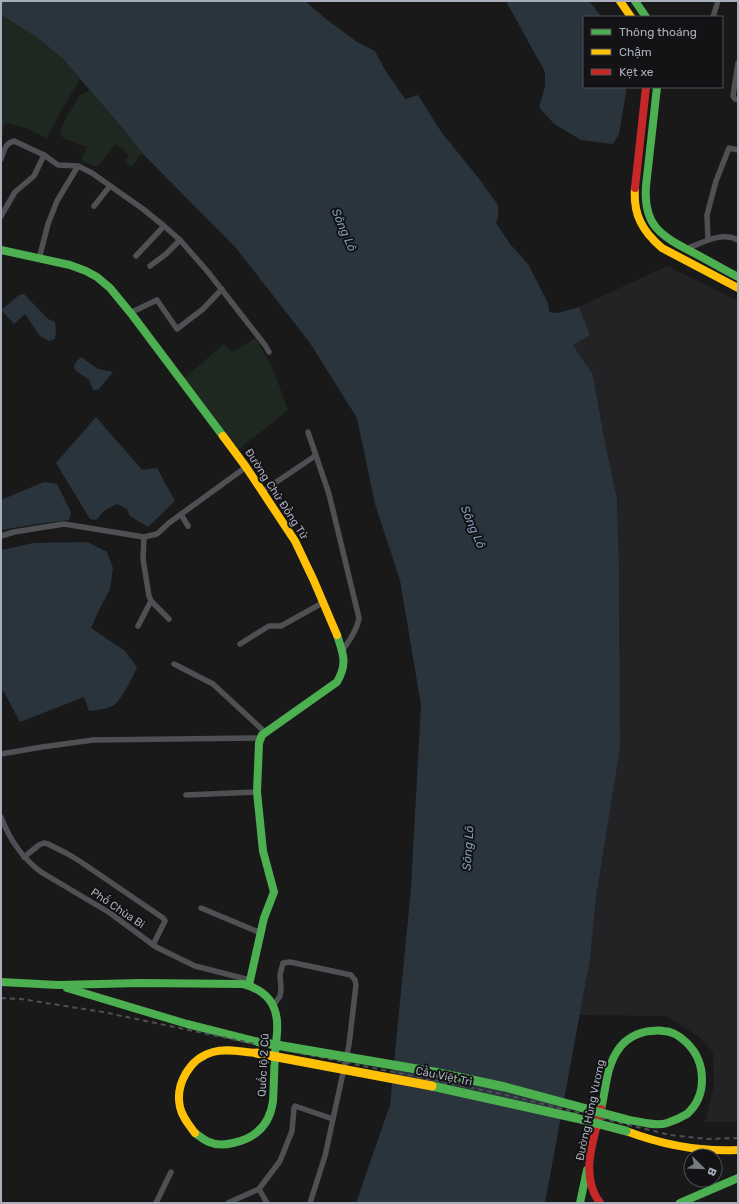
<svg xmlns="http://www.w3.org/2000/svg" width="739" height="1204" font-family="Rubik,sans-serif">
  <style>
    .built { fill: #232326 }
    .green { fill: #1e2720 }
    .water { fill: #2a343c }
    .lines { fill: none; stroke-linecap: round; stroke-linejoin: round }
    .street { stroke: #4f5053; stroke-width: 5.5 }
    .fast { stroke: #4caf50; stroke-width: 8 }
    .slow { stroke: #ffc107; stroke-width: 8 }
    .jam { stroke: #c62828; stroke-width: 8 }
    .rail { stroke: #4e4f52; stroke-width: 2; stroke-dasharray: 5 4; stroke-linecap: butt }
    .fast-bridge { stroke: #4caf50; stroke-width: 9 }
    .slow-bridge { stroke: #ffc107; stroke-width: 9 }
    .labels { text-anchor: middle; stroke-width: 4; stroke-linejoin: round; paint-order: stroke }
    .street-label { font-size: 11px; fill: #a9aebb; stroke: #131315 }
    .water-label { font-size: 12px; font-style: italic; fill: #7d9bb9; stroke: #131315 }
  </style>
  <rect width="100%" height="100%" fill="#191919"/>
  <!-- built -->
  <polygon class="built" points="667,266 738,301 738,1122 705,1122 714,1086 713,1052 698,1036 666,1016 579,1015 590,959 596,898 620,748 619,566 617,499 605,443 593,375 573,345 590,335 579,307"/>
  <!-- green -->
  <g class="green">
    <polygon points="1,15 38,38 64,60 80,79 61,111 47,138 23,127 5,123 1,143"/>
    <polygon points="90,90 125,131 142,153 132,167 124,161 129,155 116,144 97,167 81,161 87,147 65,139 59,134 67,116 80,95"/>
    <polygon points="256,338 274,371 288,410 238,450 183,379 224,344 232,352"/>
  </g>
  <!-- water -->
  <g class="water">
    <polygon points="1,1 305,1 326,19 357,42 375,51 385,70 405,99 418,95 442,133 477,176 498,205 498,217 496,223 510,244 528,264 548,303 549,312 558,313 579,307 590,335 573,345 593,375 605,443 617,499 619,566 620,748 596,898 590,959 545,1203 356,1203 390,1105 411,888 421,705 400,580 375,504 357,418 310,343 236,248 142,153 125,131 64,60 38,38 1,15"/>
    <polygon points="506,1 589,1 602,17 584,17 584,87 627,87 619,134 613,144 581,140 554,124 539,107 545,87 545,72"/>
    <polygon points="24,294 48,319 55,322 56,330 55,339 49,341 40,336 25,314 14,324 1,310 19,295"/>
    <polygon points="81,357 98,369 113,372 98,390 93,390 89,380 75,370 74,366 77,361"/>
    <polygon points="96,417 142,470 157,468 175,501 148,527 130,516 127,509 117,504 105,510 96,520 90,519 56,463"/>
    <polygon points="44,482 57,484 71,512 71,515 69,520 38,524 1,530 1,500"/>
    <path d="M 87,542 L 107,552 L 113,568 L 110,589 L 97,614 L 91,628 L 125,651 L 137,667 C 134,675 121,701 114,705 C 108,709 97,710 89,711 L 84,697 L 20,722 L 4,692 L 1,691 L 1,550 L 33,543 Z"/>
  </g>
  <g class="lines">
    <!-- street -->
    <g class="street">
      <polyline points="713,17 718,1"/>
      <polyline points="738,63 733,96 735,99 738,100"/>
      <path d="M 1,159 C 4,151 5,143 14,141 L 44,155 L 58,165 L 78,166 L 92,173 L 143,209 L 164,226 L 180,240 L 208,272 L 265,345 L 269,352"/>
      <polyline points="94,206 110,186"/>
      <polyline points="1,216 15,192 34,176 44,155"/>
      <polyline points="708,240 707,215 716,181 729,148 738,150"/>
      <path d="M 686,249 C 702,243 721,231 738,240"/>
      <polyline points="136,256 164,226"/>
      <polyline points="39,259 48,224 57,201 78,166"/>
      <polyline points="150,266 166,254 180,240"/>
      <polyline points="130,313 157,300 177,329 203,309 222,289"/>
      <path d="M 308,432 L 329,494 L 359,618 C 357,630 349,641 342,651"/>
      <polyline points="263,491 315,456"/>
      <polyline points="181,514 188,526"/>
      <polyline points="1,536 14,532 64,524 144,537 157,534 169,523 246,467"/>
      <polyline points="144,537 143,559 149,596 151,601 169,619"/>
      <polyline points="138,626 151,601"/>
      <polyline points="240,644 269,626 281,626 324,602"/>
      <polyline points="174,664 213,684 266,733"/>
      <polyline points="1,754 42,747 93,740 260,738"/>
      <polyline points="186,795 257,792"/>
      <path d="M 1,817 C 9,838 23,859 41,872 L 110,913 L 156,947 L 195,966 L 250,980"/>
      <polyline points="24,857 39,845 44,843 48,844 68,854 81,862 163,918 165,921 153,945"/>
      <polyline points="201,908 261,933"/>
      <polyline points="273,1006 280,996 281,989 280,975 283,963 290,962 351,975 355,980 356,985 349,1045 325,1156 310,1203"/>
      <polyline points="259,1189 267,1203"/>
      <polyline points="156,1203 171,1172"/>
      <polyline points="228,1203 259,1189 280,1161 292,1131 294,1108 295,1106 333,1119"/>
    </g>
    <!-- fast -->
    <g class="fast">
      <polyline points="635,1 646,17"/>
      <path d="M 657,87 L 646,186 C 643,227 662,236 694,253 C 709,261 723,269 738,277"/>
      <polyline points="1,250 70,265 86,271 97,277 110,288 133,316 223,436"/>
      <path d="M 1,982 L 58,985 L 140,983 L 243,984 C 256,987 269,995 274,1008 C 280,1022 276,1040 275,1054 C 274,1070 274,1085 273,1101 C 270,1125 256,1138 233,1143 C 225,1145 216,1145 209,1142 C 204,1140 199,1136 195,1133"/>
      <path d="M 249,985 L 264,918 L 274,892 L 263,851 L 257,792 L 259,743 L 262,735 L 337,682 C 348,664 343,653 337,635"/>
      <polyline points="67,988 187,1024 259,1042"/>
      <path d="M 601,1109 C 606,1090 606,1067 618,1050 C 625,1039 638,1032 651,1031 C 655,1031 659,1030 663,1031 C 672,1031 681,1037 687,1043 C 706,1062 708,1095 687,1114 C 682,1117 673,1121 667,1123 C 655,1127 640,1121 628,1120"/>
      <polyline points="580,1203 587,1170"/>
      <polyline points="680,1203 738,1178"/>
    </g>
    <!-- slow -->
    <g class="slow">
      <polyline points="620,1 631,17"/>
      <path d="M 635,188 C 633,214 642,231 662,248 L 738,288"/>
      <polyline points="223,436 246,467 295,541 314,581 337,635"/>
      <path d="M 626,1131 C 663,1145 699,1152 738,1150"/>
      <path d="M 195,1133 C 189,1125 182,1117 180,1107 C 175,1084 190,1058 213,1052 C 227,1048 242,1052 256,1053"/>
    </g>
    <!-- jam -->
    <g class="jam">
      <polyline points="635,188 646,87"/>
      <path d="M 600,1203 C 579,1175 594,1139 601,1109"/>
    </g>
    <!-- rail -->
    <polyline class="rail" points="1,998 21,999 103,1012 260,1045 502,1094 670,1135 706,1139 738,1138"/>
    <!-- fast-bridge -->
    <g class="fast-bridge">
      <polyline points="259,1042 434,1072 505,1087 628,1120"/>
      <polyline points="432,1086 576,1118 626,1131"/>
    </g>
    <!-- slow-bridge -->
    <polyline class="slow-bridge" points="256,1053 432,1086"/>
  </g>
  <g class="labels">
    <!-- street labels -->
    <g class="street-label">
      <text transform="translate(277 494) rotate(57)" y="4">Đường Chử Đồng Tử</text>
      <text transform="translate(118 908) rotate(34)" y="4">Phố Chùa Bi</text>
      <text transform="translate(263 1065) rotate(-87)" y="4">Quốc lộ 2 Cũ</text>
      <text transform="translate(444 1076) rotate(12)" y="4">Cầu Việt Trì</text>
      <text transform="translate(590 1110) rotate(-78)" y="4">Đường Hùng Vương</text>
    </g>
    <!-- water labels -->
    <g class="water-label">
      <text transform="translate(344 230) rotate(67)" y="4">Sông Lô</text>
      <text transform="translate(473 527) rotate(67)" y="4">Sông Lô</text>
      <text transform="translate(468 848) rotate(-86)" y="4">Sông Lô</text>
    </g>
  </g>
  <!-- border -->
  <rect width="739" height="1204" fill="none" stroke="#a9aebb" stroke-width="4"/>
  <!-- legend -->
  <rect x="583" y="16" width="140" height="72" fill="#131315" stroke="#4f5157"/>
  <rect x="591" y="29" width="20" height="6" fill="#4caf50" stroke="#4f5157"/>
  <text x="619" y="36" font-size="12" fill="#a9aebb">Thông thoáng</text>
  <rect x="591" y="49" width="20" height="6" fill="#ffc107" stroke="#4f5157"/>
  <text x="619" y="56" font-size="12" fill="#a9aebb">Chậm</text>
  <rect x="591" y="69" width="20" height="6" fill="#c62828" stroke="#4f5157"/>
  <text x="619" y="76" font-size="12" fill="#a9aebb">Kẹt xe</text>
  <!-- north arrow -->
  <g transform="translate(703 1168) rotate(113)"><circle r="19" fill="#131315" stroke="#4f5157"/>
  <path d="M0-3L7 15L0 10L-7 15Z" fill="#777a82"/>
  <text y="-6" font-size="11" font-weight="bold" text-anchor="middle" fill="#a9aebb">B</text>
  </g>
</svg>
